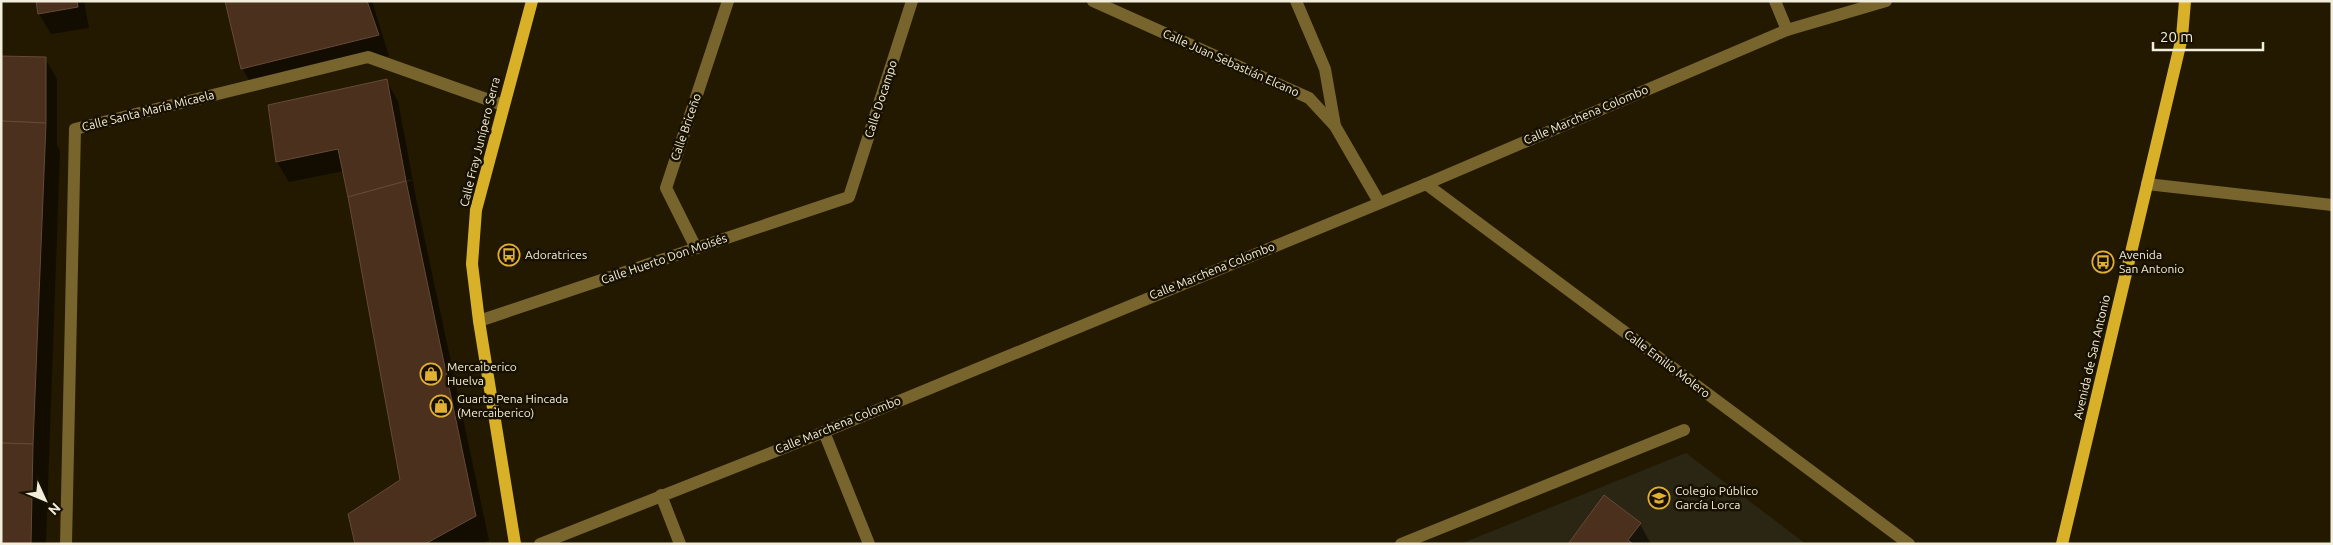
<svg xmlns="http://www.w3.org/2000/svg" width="2333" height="545" font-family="Ubuntu,sans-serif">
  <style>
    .education { fill: #2b2514 }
    .shadow { fill: #0007; fill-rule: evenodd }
    .building { fill: #4a301d; stroke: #654a36 }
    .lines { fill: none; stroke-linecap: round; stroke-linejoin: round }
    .minor { stroke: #77652d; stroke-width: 12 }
    .major { stroke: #d8b129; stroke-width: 12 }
    .labels { text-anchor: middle; stroke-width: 5; stroke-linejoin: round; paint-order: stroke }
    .street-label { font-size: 12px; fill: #f3eddb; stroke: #181100 }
    .poi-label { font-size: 12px; fill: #f3eddb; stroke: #181100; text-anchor: start }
  </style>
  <rect width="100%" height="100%" fill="#231900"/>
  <!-- education -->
  <polygon class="education" points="1686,453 1806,544 1460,544"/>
  <!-- shadow -->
  <g class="shadow">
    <polygon points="37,1 84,1 89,28 51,34 39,14"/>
    <polygon points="226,1 372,1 389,56 254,89 242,68"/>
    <polygon points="45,58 57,79 57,145 60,151 46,544 1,544"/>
    <path d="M 386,80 L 398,101 L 417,203 L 489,540 L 483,544 L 356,544 L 401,480 L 344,171 L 289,182 L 277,162 ZM 411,179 L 412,181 L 355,197 L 355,194 Z"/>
    <polygon points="1640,524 1651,544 1569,544"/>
  </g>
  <!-- building -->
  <g class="building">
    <polygon points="36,1 77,1 78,7 38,14"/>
    <polygon points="225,1 367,1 379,35 241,69"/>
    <polygon points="1,56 46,57 46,123 1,121"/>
    <polygon points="387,79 406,181 348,197 338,149 276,162 268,105"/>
    <polygon points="1,121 46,123 33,444 1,443"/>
    <polygon points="406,181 476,516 425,544 355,544 348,514 400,480 348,197"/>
    <polygon points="1,443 33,444 31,544 1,544"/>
    <polygon points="1604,495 1641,523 1628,540 1633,544 1568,544"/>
  </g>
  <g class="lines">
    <!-- minor -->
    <g class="minor">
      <polyline points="1093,1 1309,98 1335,126 1379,202"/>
      <polyline points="1296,1 1325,69 1335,126"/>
      <polyline points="1775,1 1787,30"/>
      <polyline points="1426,184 1909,544"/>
      <polyline points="2147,184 2332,205"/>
      <polyline points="696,248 666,188 728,1"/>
      <polyline points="479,321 849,197 912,1"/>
      <polyline points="824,432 869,544"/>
      <polyline points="661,495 680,544"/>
      <polyline points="66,544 75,129 368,57 503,105"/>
      <polyline points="540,544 824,432 1426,184 1787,30 1886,1"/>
      <polyline points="1401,544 1684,430"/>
    </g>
    <!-- major -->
    <g class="major">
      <polyline points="515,544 479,321 472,264 476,210 532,1"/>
      <polyline points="2062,544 2182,37 2185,1"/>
    </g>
  </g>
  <!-- icons -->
  <defs>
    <g id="bus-ring" transform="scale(1.125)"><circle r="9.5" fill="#181100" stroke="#e1af34" stroke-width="1.5"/><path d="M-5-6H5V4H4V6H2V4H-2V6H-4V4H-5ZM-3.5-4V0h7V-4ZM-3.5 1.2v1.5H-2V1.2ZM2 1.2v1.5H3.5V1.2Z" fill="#e1af34"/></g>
    <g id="shop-ring" transform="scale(1.125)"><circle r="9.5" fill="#181100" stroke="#e1af34" stroke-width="1.5"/><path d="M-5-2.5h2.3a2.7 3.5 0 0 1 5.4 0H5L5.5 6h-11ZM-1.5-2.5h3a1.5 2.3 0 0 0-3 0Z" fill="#e1af34"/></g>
    <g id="school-ring" transform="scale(1.125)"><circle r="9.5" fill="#181100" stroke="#e1af34" stroke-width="1.5"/><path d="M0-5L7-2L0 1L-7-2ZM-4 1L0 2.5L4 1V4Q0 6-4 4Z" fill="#e1af34"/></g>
  </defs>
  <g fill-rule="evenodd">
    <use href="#bus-ring" x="509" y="255"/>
    <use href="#bus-ring" x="2103" y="262"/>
    <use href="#shop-ring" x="431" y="374"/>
    <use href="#shop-ring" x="441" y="406"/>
    <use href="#school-ring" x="1659" y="498"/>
  </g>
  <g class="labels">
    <!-- street labels -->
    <g class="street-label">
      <text transform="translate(1231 63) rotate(24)" y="4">Calle Juan Sebastián Elcano</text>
      <text transform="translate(881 99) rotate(-72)" y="4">Calle Docampo</text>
      <text transform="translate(148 111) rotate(-14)" y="4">Calle Santa María Micaela</text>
      <text transform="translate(1586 115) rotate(-23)" y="4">Calle Marchena Colombo</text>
      <text transform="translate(686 127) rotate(-71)" y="4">Calle Briceño</text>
      <text transform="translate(480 142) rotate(-76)" y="4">Calle Fray Junípero Serra</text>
      <text transform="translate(664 259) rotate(-19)" y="4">Calle Huerto Don Moisés</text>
      <text transform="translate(1212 271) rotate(-22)" y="4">Calle Marchena Colombo</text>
      <text transform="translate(2092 357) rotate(-77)" y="4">Avenida de San Antonio</text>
      <text transform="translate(1667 364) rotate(37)" y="4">Calle Emilio Molero</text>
      <text transform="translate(838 425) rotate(-22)" y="4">Calle Marchena Colombo</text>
    </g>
    <!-- poi labels -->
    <g class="poi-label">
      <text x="525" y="259">Adoratrices</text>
      <text x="2119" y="259">Avenida<tspan x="2119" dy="14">San Antonio</tspan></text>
      <text x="447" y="371">Mercaiberico<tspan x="447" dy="14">Huelva</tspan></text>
      <text x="457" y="403">Guarta Pena Hincada<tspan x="457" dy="14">(Mercaiberico)</tspan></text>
      <text x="1675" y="495">Colegio Público<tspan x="1675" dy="14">García Lorca</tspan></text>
    </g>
  </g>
  <!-- border -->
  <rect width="2333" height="545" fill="none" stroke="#f3eddb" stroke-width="5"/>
  <!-- north arrow -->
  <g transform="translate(45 500) rotate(134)" stroke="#181100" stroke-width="4" paint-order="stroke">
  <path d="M0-4L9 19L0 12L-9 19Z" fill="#f3eddb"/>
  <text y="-8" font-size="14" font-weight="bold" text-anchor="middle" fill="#f3eddb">N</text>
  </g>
  <!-- scale -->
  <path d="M2153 42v8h110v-8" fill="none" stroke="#f3eddb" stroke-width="2.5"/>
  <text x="2160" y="42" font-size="15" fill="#f3eddb" stroke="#181100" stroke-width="4" paint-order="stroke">20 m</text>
</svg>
